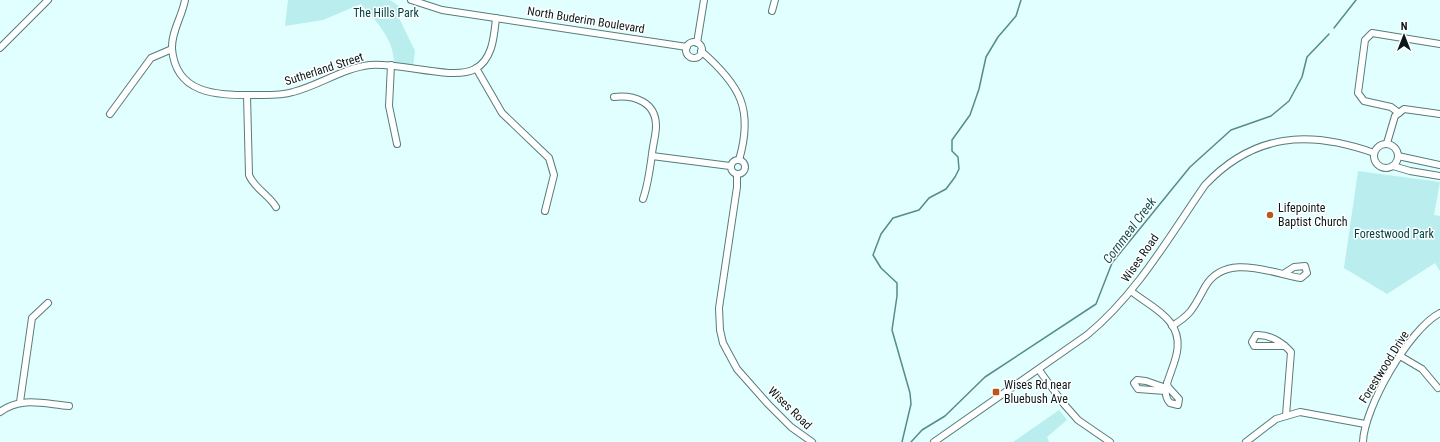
<svg xmlns="http://www.w3.org/2000/svg" width="1440" height="442" font-family="'Roboto Condensed',sans-serif">
  <style>
    .green { fill: #b9edee }
    .lines { fill: none; stroke-linecap: round; stroke-linejoin: round }
    .stream { stroke: #568b8c; stroke-width: 1.5 }
    .minor-casing { stroke: #597b7b; stroke-width: 8 }
    .minor { stroke: #fff; stroke-width: 6 }
    .poi-dot { fill: #b9571c; stroke: #fff; stroke-width: 1.5 }
    .labels { text-anchor: middle; stroke-width: 3; stroke-linejoin: round; paint-order: stroke }
    .park-label { font-size: 12px; fill: #004445; stroke: #fff }
    .street-label { font-size: 12px; fill: #0a1819; stroke: #fff }
    .poi-label { font-size: 12px; fill: #0a1819; stroke: #fff; text-anchor: start }
    .water-label { font-size: 13px; font-style: italic; fill: #135152; stroke: #fff }
  </style>
  <rect width="100%" height="100%" fill="#e1ffff"/>
  <!-- green -->
  <g class="green">
    <path d="M 288,0 L 390,0 L 403,9 L 399,18 L 415,51 L 413,66 L 394,63 C 394,39 376,21 361,4 L 323,20 L 285,26 Z"/>
    <polygon points="1358,171 1440,182 1434,215 1440,216 1440,271 1435,263 1387,294 1344,268"/>
    <polygon points="1059,410 1067,420 1047,437 1049,442 1013,442"/>
  </g>
  <g class="lines">
    <!-- stream -->
    <g class="stream">
      <polyline points="1334,28 1356,0"/>
      <polyline points="902,442 911,404 910,393 892,330 897,296 897,283 881,268 873,255 881,234 893,218 919,210 929,198 946,189 955,177 959,169 958,157 952,151 952,140 970,115 979,89 986,57 998,37 1016,16 1021,0"/>
      <polyline points="911,442 922,430 945,416 985,377 1096,304 1112,263 1190,167 1231,130 1271,116 1289,101 1302,77 1307,57 1329,34"/>
    </g>
    <!-- minor casing -->
    <g class="minor-casing">
      <g id="minor">
        <path d="M 185,0 C 182,17 171,32 172,49 C 176,94 216,95 251,95 C 265,95 280,96 293,92 C 320,85 343,68 370,65 C 400,62 453,81 475,69 C 493,59 494,36 496,18"/>
        <polyline points="411,0 442,10 687,47"/>
        <polyline points="772,11 775,0"/>
        <circle cx="694" cy="50" r="8"/>
        <polyline points="697,43 704,0"/>
        <polyline points="0,48 48,0"/>
        <path d="M 701,51 C 740,85 754,109 739,160"/>
        <polyline points="391,65 389,106 397,144"/>
        <polyline points="476,68 502,113 549,158 554,175 545,211"/>
        <path d="M 247,95 L 249,175 C 254,188 269,195 276,207"/>
        <path d="M 614,97 C 633,95 656,101 656,126 C 656,135 653,144 652,154 C 650,169 648,185 643,199"/>
        <polyline points="1399,113 1391,107 1364,101 1358,93 1365,40 1372,33 1440,44"/>
        <polyline points="110,114 151,58 172,49"/>
        <polyline points="1387,143 1395,116 1404,109 1440,114"/>
        <circle cx="1386" cy="156" r="12"/>
        <polyline points="652,156 730,166"/>
        <polyline points="1398,156 1440,165"/>
        <circle cx="738" cy="167" r="7"/>
        <polyline points="1393,166 1410,171 1440,176"/>
        <polyline points="737,174 737,187 719,308 720,330 723,343 737,369 768,404 791,427 812,442"/>
        <path d="M 1131,291 C 1143,301 1160,309 1170,322 C 1194,353 1153,385 1170,403 L 1178,405 L 1179,399 L 1168,387 L 1167,383"/>
        <path d="M 1172,326 C 1192,314 1194,307 1205,287 C 1225,252 1271,273 1301,278 L 1307,273 L 1305,266 L 1294,267 L 1283,274"/>
        <path d="M 1285,346 L 1254,346 L 1252,342 L 1256,335 C 1269,334 1282,342 1291,352 L 1286,415"/>
        <polyline points="1400,356 1422,369 1438,388"/>
        <polyline points="1039,370 1063,403 1078,420 1110,442"/>
        <polyline points="1165,391 1138,389 1134,383 1137,380 1146,381 1169,389"/>
        <polyline points="20,402 32,318 48,303"/>
        <path d="M 0,412 C 21,396 44,404 69,406"/>
        <path d="M 934,442 L 1087,335 C 1136,295 1169,237 1205,185 C 1254,133 1309,130 1374,153"/>
        <polyline points="1246,442 1276,419 1300,412 1365,424"/>
        <path d="M 1363,442 C 1364,408 1409,329 1440,313"/>
      </g>
    </g>
    <!-- minor -->
    <use href="#minor" class="minor"/>
  </g>
  <!-- markers -->
  <g class="poi-dot">
    <circle cx="1270" cy="215" r="4"/>
    <rect x="992" y="388" width="8" height="8" rx="2"/>
  </g>
  <g class="labels">
    <!-- park labels -->
    <g class="park-label">
      <text x="386" y="17">The Hills Park</text>
      <text x="1394" y="238">Forestwood Park</text>
    </g>
    <!-- street labels -->
    <g class="street-label">
      <text transform="translate(586 20) rotate(9)" y="4">North Buderim Boulevard</text>
      <text transform="translate(324 69) rotate(-18)" y="4">Sutherland Street</text>
      <text transform="translate(1140 258) rotate(-55)" y="4">Wises Road</text>
      <text transform="translate(1384 367) rotate(-58)" y="4">Forestwood Drive</text>
      <text transform="translate(790 408) rotate(44)" y="4">Wises Road</text>
    </g>
    <!-- poi labels -->
    <g class="poi-label">
      <text x="1278" y="212">Lifepointe<tspan x="1278" dy="14">Baptist Church</tspan></text>
      <text x="1004" y="389">Wises Rd near<tspan x="1004" dy="14">Bluebush Ave</tspan></text>
    </g>
    <!-- water labels -->
    <g class="water-label">
      <text transform="translate(1129 230) rotate(-53)" y="5">Cornmeal Creek</text>
    </g>
  </g>
  <!-- north arrow -->
  <g transform="translate(1404 36)" stroke="#ffffff" stroke-width="3" paint-order="stroke">
  <path d="M0-3L7 15L0 10L-7 15Z" fill="#0a1819"/>
  <text y="-6" font-size="11" font-weight="bold" text-anchor="middle" fill="#0a1819">N</text>
  </g>
</svg>
